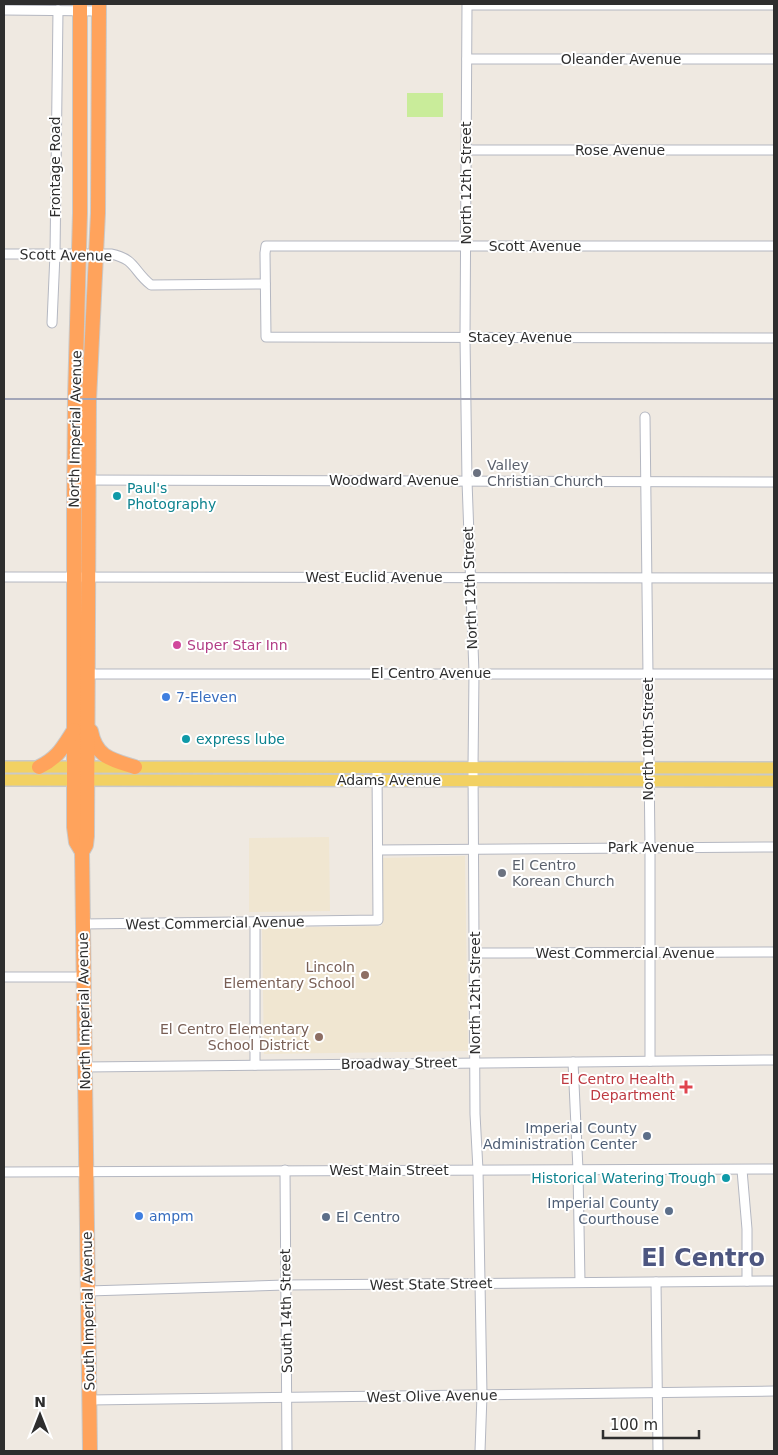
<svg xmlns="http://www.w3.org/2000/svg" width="778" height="1455" font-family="'DejaVu Sans',sans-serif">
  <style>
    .education { fill: #f0e6d1 }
    .pitch { fill: #c9ec9a }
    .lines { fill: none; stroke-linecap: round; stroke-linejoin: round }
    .minor-casing { stroke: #b4b7c1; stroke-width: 11 }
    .major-casing { stroke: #c9c9c9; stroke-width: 14 }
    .highway-casing { stroke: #c9c9c9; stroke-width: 16 }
    .minor { stroke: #fff; stroke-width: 9 }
    .major { stroke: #f2d163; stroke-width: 11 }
    .highway { stroke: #ffa35c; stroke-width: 14 }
    .rail { stroke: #a3a6b8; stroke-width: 2 }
    .worship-dot { fill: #6b7280; stroke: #fff; stroke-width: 2 }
    .culture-dot { fill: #0f9aa8; stroke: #fff; stroke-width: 2 }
    .hotel-dot { fill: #d1479c; stroke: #fff; stroke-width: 2 }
    .shop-dot { fill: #3f7fe0; stroke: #fff; stroke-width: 2 }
    .education-dot { fill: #8d6e63; stroke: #fff; stroke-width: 2 }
    .health-dot { fill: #e0444e; stroke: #fff; stroke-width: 2 }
    .service-dot { fill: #5c6f8a; stroke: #fff; stroke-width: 2 }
    .labels { text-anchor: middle; stroke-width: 4; stroke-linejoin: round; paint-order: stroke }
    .street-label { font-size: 14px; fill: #2e2e2e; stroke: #fff }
    .worship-label { font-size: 14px; fill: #5b616d; stroke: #fff; text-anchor: start }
    .culture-label { font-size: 14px; fill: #0d838f; stroke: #fff; text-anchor: start }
    .hotel-label { font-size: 14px; fill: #b23c85; stroke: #fff; text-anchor: start }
    .shop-label { font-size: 14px; fill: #366cbe; stroke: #fff; text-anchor: start }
    .education-label { font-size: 14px; fill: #785e54; stroke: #fff; text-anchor: end }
    .health-label { font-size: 14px; fill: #be3a42; stroke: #fff; text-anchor: end }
    .service-label { font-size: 14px; fill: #4e5e75; stroke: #fff; text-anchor: end }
    .town-label { font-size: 24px; font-weight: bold; fill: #4d5680; stroke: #fff }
  </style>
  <rect width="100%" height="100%" fill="#efe9e1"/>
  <!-- education -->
  <g class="education">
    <polygon points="329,837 330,911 249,912 249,838"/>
    <polygon points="465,856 468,1051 264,1054 262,928 382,926 381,858"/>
  </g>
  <!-- pitch -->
  <rect class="pitch" x="407" y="93" width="36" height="24"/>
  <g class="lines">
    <!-- minor casing -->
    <g class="minor-casing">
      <g id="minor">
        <polyline points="4,10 99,11"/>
        <polyline points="467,59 774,59"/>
        <polyline points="466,150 774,150"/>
        <polyline points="774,246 266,246 265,253 266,337 774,338"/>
        <path d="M 4,254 L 111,254 C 136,259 133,271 151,285 L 265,284"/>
        <polyline points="52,323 55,254 58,10"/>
        <polyline points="645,417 650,847 650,1061"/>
        <polyline points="75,480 774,482"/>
        <polyline points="4,577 774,578"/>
        <polyline points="88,674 774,674"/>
        <polyline points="378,850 774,847"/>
        <polyline points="255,922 255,1065"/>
        <polyline points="83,924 378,920 377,767"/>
        <polyline points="475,953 774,952"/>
        <polyline points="4,977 83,977"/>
        <polyline points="573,1062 578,1170 580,1282"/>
        <polyline points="85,1067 774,1060"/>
        <polyline points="285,1170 287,1451"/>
        <polyline points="742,1170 747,1229 747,1281"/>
        <polyline points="4,1172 774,1169"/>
        <polyline points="656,1282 658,1451"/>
        <polyline points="88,1291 285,1285 774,1281"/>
        <polyline points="89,1400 774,1391"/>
        <polyline points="480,1451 482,1395 478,1170 475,1114 473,767 474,673 467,481 465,337 467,5 774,5"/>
      </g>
    </g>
    <!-- major casing -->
    <g class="major-casing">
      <g id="major">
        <polyline points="4,767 774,768"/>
        <polyline points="4,780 774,781"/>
      </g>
    </g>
    <!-- highway casing -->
    <g class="highway-casing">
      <g id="highway">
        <polyline points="80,4 80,213 75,399 74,515 74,827 76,842 82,852 90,1451"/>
        <path d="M 91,731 C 96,758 113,760 135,767"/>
        <path d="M 39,767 C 58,758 63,747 74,730"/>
        <polyline points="82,852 86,845 87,836 89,400 98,213 99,4"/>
      </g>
    </g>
    <!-- minor -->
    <use href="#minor" class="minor"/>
    <!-- major -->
    <use href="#major" class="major"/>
    <!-- highway -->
    <use href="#highway" class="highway"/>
    <!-- rail -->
    <polyline class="rail" points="4,399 774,399"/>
  </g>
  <!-- markers -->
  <g class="worship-dot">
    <circle cx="477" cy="473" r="5"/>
    <circle cx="502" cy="873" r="5"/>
  </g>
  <g class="culture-dot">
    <circle cx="117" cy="496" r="5"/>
    <circle cx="186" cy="739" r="5"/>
    <circle cx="726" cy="1178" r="5"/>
  </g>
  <circle class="hotel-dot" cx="177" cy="645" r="5"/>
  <g class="shop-dot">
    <circle cx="166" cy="697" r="5"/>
    <circle cx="139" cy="1216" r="5"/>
  </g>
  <g class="education-dot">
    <circle cx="365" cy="975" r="5"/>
    <circle cx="319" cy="1037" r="5"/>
  </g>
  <path class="health-dot" d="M683.5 1079.5h5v5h5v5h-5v5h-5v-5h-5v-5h5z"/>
  <g class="service-dot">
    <circle cx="647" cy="1136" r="5"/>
    <circle cx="669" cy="1211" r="5"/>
    <circle cx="326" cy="1217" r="5"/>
  </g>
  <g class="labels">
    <!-- street labels -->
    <g class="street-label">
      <text x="621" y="64">Oleander Avenue</text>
      <text x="620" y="155">Rose Avenue</text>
      <text transform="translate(55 167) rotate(-90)" y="5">Frontage Road</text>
      <text transform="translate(466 183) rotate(-90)" y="5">North 12th Street</text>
      <text x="535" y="251">Scott Avenue</text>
      <text transform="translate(66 255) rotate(1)" y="5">Scott Avenue</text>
      <text x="520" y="342">Stacey Avenue</text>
      <text transform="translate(75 429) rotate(-89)" y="5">North Imperial Avenue</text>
      <text x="394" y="485">Woodward Avenue</text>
      <text x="374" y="582">West Euclid Avenue</text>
      <text transform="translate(470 588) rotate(-92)" y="5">North 12th Street</text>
      <text x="431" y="678">El Centro Avenue</text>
      <text transform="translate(648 739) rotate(-90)" y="5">North 10th Street</text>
      <text x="389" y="785">Adams Avenue</text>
      <text x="651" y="852">Park Avenue</text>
      <text transform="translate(215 923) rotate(-1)" y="5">West Commercial Avenue</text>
      <text x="625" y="958">West Commercial Avenue</text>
      <text transform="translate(475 993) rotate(-90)" y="5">North 12th Street</text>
      <text transform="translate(84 1011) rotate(-91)" y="5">North Imperial Avenue</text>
      <text transform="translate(399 1063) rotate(-1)" y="5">Broadway Street</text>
      <text x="389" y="1175">West Main Street</text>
      <text transform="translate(431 1284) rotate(-1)" y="5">West State Street</text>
      <text transform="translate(88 1311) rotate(-91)" y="5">South Imperial Avenue</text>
      <text transform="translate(286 1311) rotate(-91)" y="5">South 14th Street</text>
      <text transform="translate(432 1396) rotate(-1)" y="5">West Olive Avenue</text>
    </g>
    <!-- worship labels -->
    <g class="worship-label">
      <text x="487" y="470">Valley<tspan x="487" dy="16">Christian Church</tspan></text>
      <text x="512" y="870">El Centro<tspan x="512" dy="16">Korean Church</tspan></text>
    </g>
    <!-- culture labels -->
    <g class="culture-label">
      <text x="127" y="493">Paul's<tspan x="127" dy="16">Photography</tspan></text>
      <text x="196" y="744">express lube</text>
      <text x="716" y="1183" text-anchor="end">Historical Watering Trough</text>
    </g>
    <!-- hotel labels -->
    <g class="hotel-label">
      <text x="187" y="650">Super Star Inn</text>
    </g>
    <!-- shop labels -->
    <g class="shop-label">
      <text x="176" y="702">7-Eleven</text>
      <text x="149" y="1221">ampm</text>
    </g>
    <!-- education labels -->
    <g class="education-label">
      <text x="355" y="972">Lincoln<tspan x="355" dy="16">Elementary School</tspan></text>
      <text x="309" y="1034">El Centro Elementary<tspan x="309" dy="16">School District</tspan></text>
    </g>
    <!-- health labels -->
    <g class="health-label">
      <text x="675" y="1084">El Centro Health<tspan x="675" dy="16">Department</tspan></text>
    </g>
    <!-- service labels -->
    <g class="service-label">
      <text x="637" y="1133">Imperial County<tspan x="637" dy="16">Administration Center</tspan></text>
      <text x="659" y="1208">Imperial County<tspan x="659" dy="16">Courthouse</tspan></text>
      <text x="336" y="1222" text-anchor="start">El Centro</text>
    </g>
    <!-- town labels -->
    <g class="town-label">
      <text x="703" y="1266">El Centro</text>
    </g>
  </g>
  <!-- border -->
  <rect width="778" height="1455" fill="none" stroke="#2e2e2e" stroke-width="10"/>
  <!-- north arrow -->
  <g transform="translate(40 1415)" stroke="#ffffff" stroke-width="4" paint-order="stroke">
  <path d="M0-4L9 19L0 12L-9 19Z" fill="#2e2e2e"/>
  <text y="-8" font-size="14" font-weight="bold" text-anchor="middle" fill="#2e2e2e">N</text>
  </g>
  <!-- scale -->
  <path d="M603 1430v8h96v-8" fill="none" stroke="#2e2e2e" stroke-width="2.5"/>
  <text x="610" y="1430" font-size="15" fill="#2e2e2e" stroke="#ffffff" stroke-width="4" paint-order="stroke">100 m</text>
</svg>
